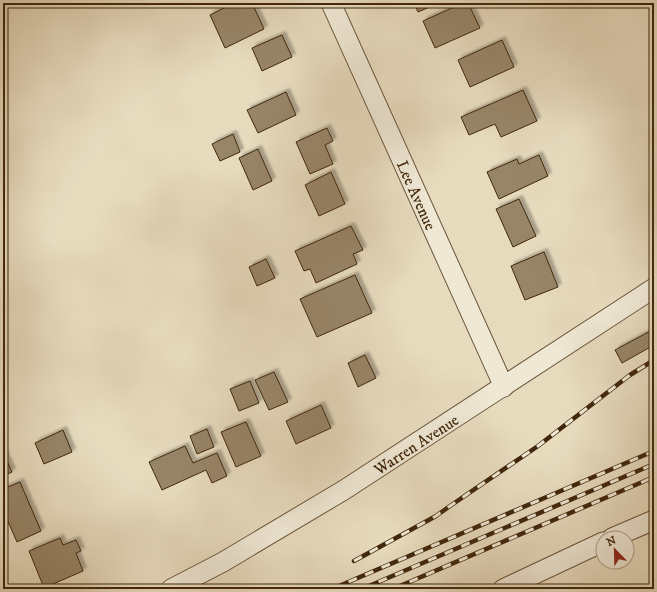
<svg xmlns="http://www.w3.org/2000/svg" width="657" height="592" font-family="'IM FELL DW Pica',serif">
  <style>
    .building { fill: #978568; stroke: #41270b; filter: url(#shadow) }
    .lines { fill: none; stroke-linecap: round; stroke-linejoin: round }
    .minor-casing { stroke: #6a5438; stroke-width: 21 }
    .minor { stroke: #efe8d5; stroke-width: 19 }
    .rail-casing { stroke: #41270b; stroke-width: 4.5 }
    .rail { stroke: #efe8d5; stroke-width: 3; stroke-dasharray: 9; stroke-linecap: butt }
    .labels { text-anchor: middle; stroke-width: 3.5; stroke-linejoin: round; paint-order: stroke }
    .street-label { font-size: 16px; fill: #41270b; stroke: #efe8d5 }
  </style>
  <defs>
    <filter id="shadow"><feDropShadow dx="3.5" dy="-3.5" stdDeviation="1" flood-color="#0004"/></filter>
  </defs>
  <rect width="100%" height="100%" fill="#e7dbbe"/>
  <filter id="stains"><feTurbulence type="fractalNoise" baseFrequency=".005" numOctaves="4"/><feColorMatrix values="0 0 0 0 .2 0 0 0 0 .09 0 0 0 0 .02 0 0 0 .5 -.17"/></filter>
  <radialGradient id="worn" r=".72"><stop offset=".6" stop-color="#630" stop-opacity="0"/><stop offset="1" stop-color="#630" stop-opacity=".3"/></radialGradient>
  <!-- building -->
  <g class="building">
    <polygon points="234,3 252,3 264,29 225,48 210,15"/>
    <polygon points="414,3 439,3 418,12"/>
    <polygon points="463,3 468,3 480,28 435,48 423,21"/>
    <polygon points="282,35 292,57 262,71 252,48"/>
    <polygon points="502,40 514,67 470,87 458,60"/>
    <polygon points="523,90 537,121 501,137 495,124 469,135 461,117"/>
    <polygon points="286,92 296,115 258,133 247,110"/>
    <polygon points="327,128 333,141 325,145 333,164 310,174 296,142"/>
    <polygon points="233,134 240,152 220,161 212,144"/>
    <polygon points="258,149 272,181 253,190 239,158"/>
    <polygon points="539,155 548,176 499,199 487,172 517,159 519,164"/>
    <polygon points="331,172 345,204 319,216 305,185"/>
    <polygon points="519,199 536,236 513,247 496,209"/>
    <polygon points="351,226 363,250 353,254 357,264 316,283 310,269 304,271 295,251"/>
    <polygon points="544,252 558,287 525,300 511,266"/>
    <polygon points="266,259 275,278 257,286 249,267"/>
    <polygon points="355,275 372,313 317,337 300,299"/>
    <polygon points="654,329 654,345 622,363 615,350"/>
    <polygon points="365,355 376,378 358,387 348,363"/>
    <polygon points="274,372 288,402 269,410 255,380"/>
    <polygon points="250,381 259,403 239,411 230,389"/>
    <polygon points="321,405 331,428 296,444 286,421"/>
    <polygon points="246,422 261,456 236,467 221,432"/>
    <polygon points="207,429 214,447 197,454 190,436"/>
    <polygon points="63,430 72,452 44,464 35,443"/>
    <polygon points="185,446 193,463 217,453 227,476 212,483 206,470 162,490 149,462"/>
    <polygon points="3,452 12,472 3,476"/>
    <polygon points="20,482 41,531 17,542 3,510 3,489"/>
    <polygon points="60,538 63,545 76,540 81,551 76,553 83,571 44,588 29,551"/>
  </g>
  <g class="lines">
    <!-- minor casing -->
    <g class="minor-casing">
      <g id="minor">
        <polyline points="331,3 504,387"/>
        <polyline points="612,538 654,520"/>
        <polyline points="171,589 223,562 344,490 654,288"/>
        <polyline points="503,589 603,542"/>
      </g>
    </g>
    <!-- minor -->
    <use href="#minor" class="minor"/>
    <!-- rail casing -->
    <g class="rail-casing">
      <g id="rail">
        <polyline points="354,561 436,516 450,506 538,446 630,375 654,360"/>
        <polyline points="332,589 654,451"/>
        <polyline points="362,589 654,464"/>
        <polyline points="393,589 654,477"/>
      </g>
    </g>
    <!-- rail -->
    <use href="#rail" class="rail"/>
  </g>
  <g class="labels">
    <!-- street labels -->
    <g class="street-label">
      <text transform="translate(417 195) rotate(66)" y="6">Lee Avenue</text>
      <text transform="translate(416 444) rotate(-33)" y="6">Warren Avenue</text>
    </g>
  </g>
  <!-- margin -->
  <rect width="657" height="592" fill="none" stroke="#e7dbbe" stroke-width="16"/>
  <rect x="4" y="4" width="649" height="584" fill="none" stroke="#41270b" stroke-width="2"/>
  <rect x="8" y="8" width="641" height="576" fill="none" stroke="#41270b"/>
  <!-- north arrow -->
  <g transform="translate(615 550) rotate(337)"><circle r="19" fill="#efe8d5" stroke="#a99b84"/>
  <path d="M0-3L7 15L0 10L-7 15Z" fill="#8f2418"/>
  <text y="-6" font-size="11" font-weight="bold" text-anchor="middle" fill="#41270b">N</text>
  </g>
  <rect width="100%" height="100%" filter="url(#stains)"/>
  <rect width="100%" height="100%" fill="url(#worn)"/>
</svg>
